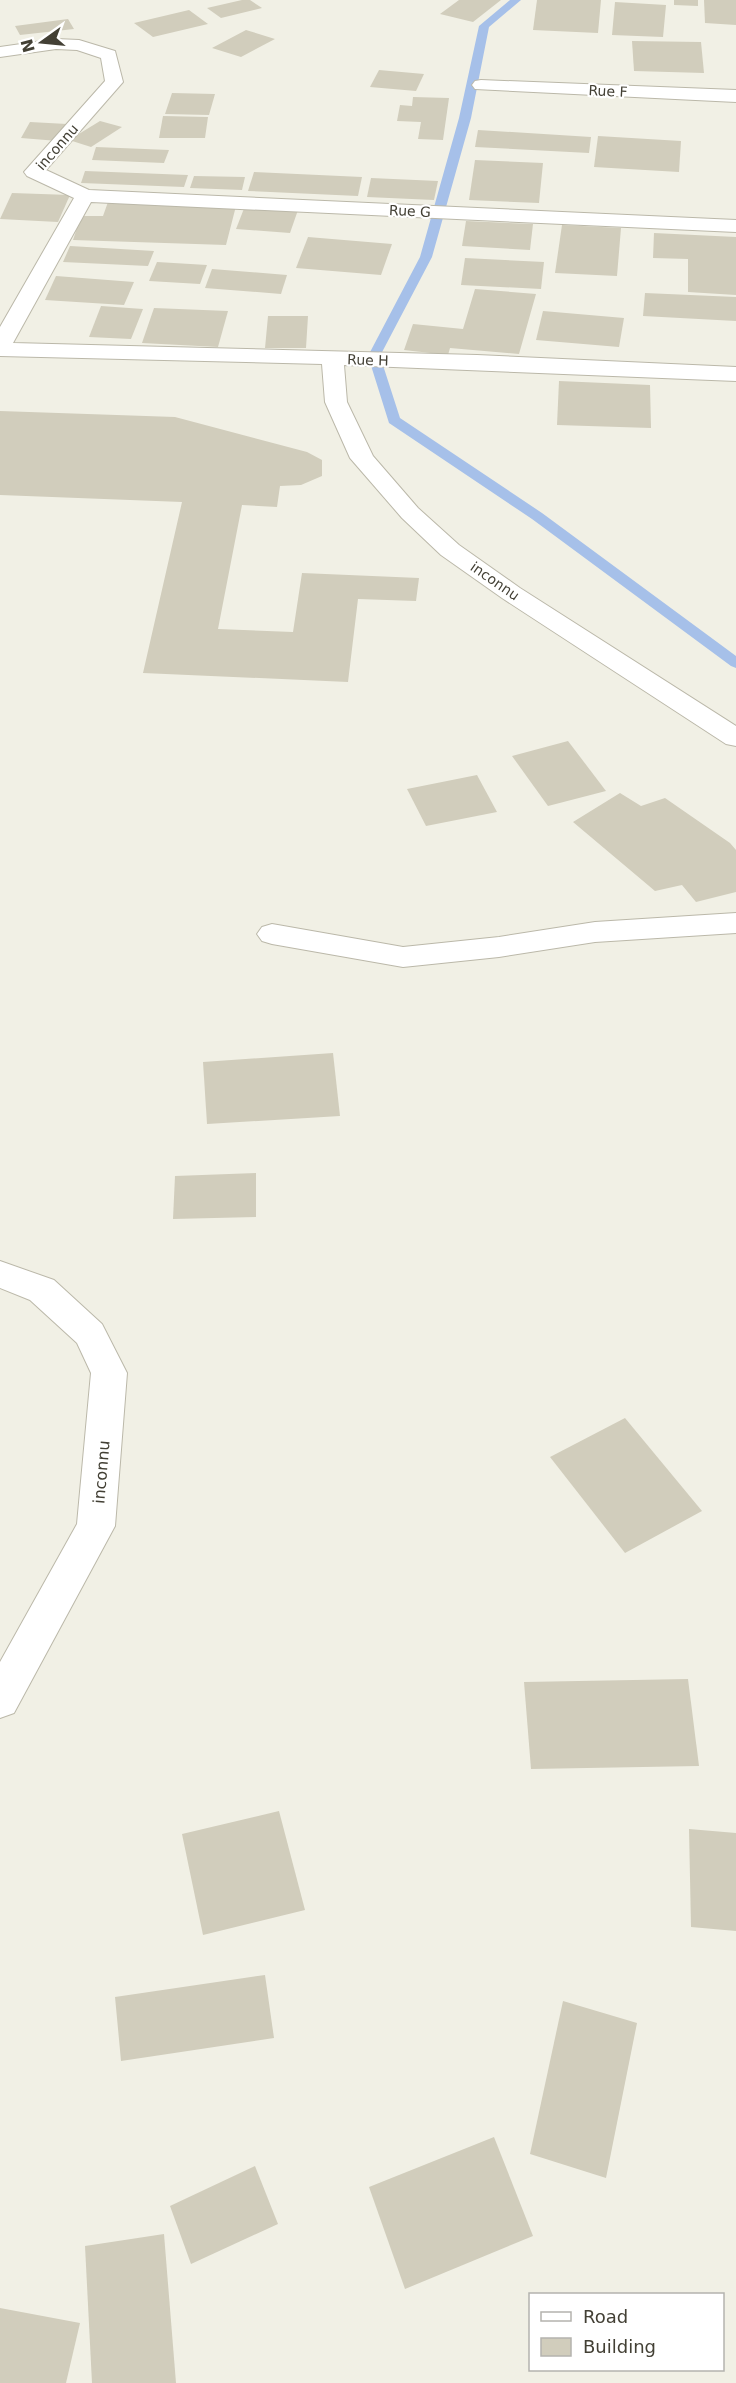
<svg xmlns="http://www.w3.org/2000/svg" width="736" height="2383" font-family="'DejaVu Sans',sans-serif">
  <style>
    .lines { fill: none; stroke-linecap: round; stroke-linejoin: round }
    .stream { fill: #a6c0e9; fill-rule: evenodd }
    .building { fill: #d1cdbc }
    .minor-casing { stroke: #bbb8a9; stroke-width: 2 }
    .minor { fill: #fff; fill-rule: evenodd }
    .labels { text-anchor: middle; stroke-width: 4.5; stroke-linejoin: round; paint-order: stroke }
    .far-street-label { font-size: 14px; fill: #434035; stroke: #fff }
    .street-label { font-size: 16px; fill: #434035; stroke: #fff }
  </style>
  <rect width="100%" height="100%" fill="#f1f0e5"/>
  <g class="lines">
    <!-- stream -->
    <polygon class="stream" points="510,0 521,0 489,27 471,118 432,257 380,356 400,418 542,513 736,656 736,668 731,666 532,519 389,423 368,356 420,257 459,118 479,26"/>
  </g>
  <!-- building -->
  <g class="building">
    <polygon points="242,0 250,0 262,8 221,18 207,8"/>
    <polygon points="459,0 501,0 473,22 440,14"/>
    <polygon points="537,0 601,0 598,33 533,30"/>
    <polygon points="674,0 698,0 698,6 674,5"/>
    <polygon points="704,0 736,0 736,25 705,23"/>
    <polygon points="615,2 666,5 663,37 612,35"/>
    <polygon points="189,10 208,24 153,37 134,23"/>
    <polygon points="68,19 74,29 20,35 15,26"/>
    <polygon points="246,30 275,39 241,57 212,48"/>
    <polygon points="632,41 701,42 704,73 634,71"/>
    <polygon points="379,70 424,74 416,91 370,87"/>
    <polygon points="172,93 215,94 209,115 165,114"/>
    <polygon points="413,97 449,98 443,140 418,139 421,122 397,121 400,105 412,106"/>
    <polygon points="163,116 208,117 205,138 159,138"/>
    <polygon points="100,121 122,127 91,147 69,140"/>
    <polygon points="30,122 67,124 58,141 21,138"/>
    <polygon points="478,130 591,137 589,153 475,147"/>
    <polygon points="598,136 681,141 679,172 594,167"/>
    <polygon points="96,147 169,150 164,163 92,160"/>
    <polygon points="475,160 543,163 539,203 469,200"/>
    <polygon points="85,171 188,175 184,187 81,183"/>
    <polygon points="254,172 362,177 358,196 248,191"/>
    <polygon points="194,176 245,177 242,190 190,188"/>
    <polygon points="371,178 438,181 434,200 367,197"/>
    <polygon points="12,193 70,195 58,222 0,219"/>
    <polygon points="108,202 236,206 226,245 73,240 81,216 103,216"/>
    <polygon points="245,206 298,210 290,233 236,229"/>
    <polygon points="466,221 533,224 530,250 462,246"/>
    <polygon points="562,225 621,228 617,276 555,273"/>
    <polygon points="654,233 736,237 736,295 688,292 688,259 653,258"/>
    <polygon points="308,237 392,244 381,275 296,268"/>
    <polygon points="70,246 154,251 148,266 63,262"/>
    <polygon points="465,258 544,262 541,289 461,285"/>
    <polygon points="157,262 207,265 200,284 149,281"/>
    <polygon points="212,269 287,275 281,294 205,288"/>
    <polygon points="56,276 134,282 124,305 45,300"/>
    <polygon points="475,289 536,294 519,354 450,348 448,355 404,350 413,324 463,329"/>
    <polygon points="645,293 736,297 736,321 643,316"/>
    <polygon points="101,306 143,309 131,339 89,337"/>
    <polygon points="154,308 228,311 218,347 142,343"/>
    <polygon points="543,311 624,318 619,347 536,340"/>
    <polygon points="268,316 308,316 306,348 265,348"/>
    <polygon points="559,381 650,385 651,428 557,425"/>
    <polygon points="0,411 175,417 307,452 322,460 322,476 301,485 280,486 277,507 242,505 218,629 293,632 302,573 419,578 416,601 358,599 348,682 143,673 182,502 0,495"/>
    <polygon points="568,741 606,791 548,806 512,756"/>
    <polygon points="477,775 497,812 426,826 407,789"/>
    <polygon points="620,793 641,806 665,798 730,843 736,850 736,892 696,902 682,885 655,891 573,822"/>
    <polygon points="333,1053 340,1116 207,1124 203,1062"/>
    <polygon points="256,1173 256,1217 173,1219 175,1176"/>
    <polygon points="625,1418 702,1511 625,1553 550,1457"/>
    <polygon points="688,1679 699,1766 531,1769 524,1682"/>
    <polygon points="279,1811 305,1910 203,1935 182,1834"/>
    <polygon points="689,1829 736,1833 736,1931 691,1927"/>
    <polygon points="265,1975 274,2038 121,2061 115,1997"/>
    <polygon points="563,2001 637,2023 606,2178 530,2154"/>
    <polygon points="494,2137 533,2236 405,2289 369,2187"/>
    <polygon points="255,2166 278,2224 191,2264 170,2206"/>
    <polygon points="164,2234 176,2383 92,2383 85,2246"/>
    <polygon points="0,2308 80,2323 66,2383 0,2383"/>
  </g>
  <g class="lines">
    <!-- minor casing -->
    <g class="minor-casing">
      <g id="minor">
        <polygon points="56,39 79,40 115,51 123,82 46,170 89,190 736,220 736,232 91,202 13,343 477,355 736,367 736,381 344,365 347,402 373,456 418,508 459,545 520,588 736,726 736,746 726,744 502,598 441,555 402,518 350,458 325,402 322,364 0,356 0,327 74,198 27,176 24,172 105,81 101,58 77,50 56,49 0,57 0,47"/>
        <polygon points="481,80 736,90 736,102 475,89 472,85 475,81"/>
        <polygon points="736,913 736,933 595,942 499,957 403,967 272,944 262,941 257,934 262,927 272,924 403,947 499,937 595,922"/>
        <polygon points="0,1261 54,1280 102,1324 127,1373 115,1526 14,1713 0,1718 0,1662 77,1524 91,1373 77,1343 30,1300 0,1288"/>
      </g>
    </g>
    <!-- minor -->
    <use href="#minor" class="minor"/>
  </g>
  <g class="labels">
    <!-- far-street labels -->
    <g class="far-street-label">
      <text transform="translate(608 91) rotate(3)" y="5">Rue F</text>
      <text transform="translate(57 147) rotate(-49)" y="5">inconnu</text>
      <text transform="translate(410 211) rotate(3)" y="5">Rue G</text>
      <text transform="translate(368 360) rotate(2)" y="5">Rue H</text>
      <text transform="translate(495 581) rotate(35)" y="5">inconnu</text>
    </g>
    <!-- street labels -->
    <g class="street-label">
      <text transform="translate(101 1472) rotate(-85)" y="6">inconnu</text>
    </g>
  </g>
  <!-- legend -->
  <rect x="529" y="2293" width="195" height="78" fill="#ffffff" stroke="#b4b3ae" stroke-width="1.5"/>
  <rect x="541" y="2312" width="30" height="9" fill="#ffffff" stroke="#b4b3ae" stroke-width="1.5"/>
  <text x="583" y="2323" font-size="18" fill="#434035">Road</text>
  <rect x="541" y="2338" width="30" height="18" fill="#d1cdbc" stroke="#b4b3ae" stroke-width="1.5"/>
  <text x="583" y="2353" font-size="18" fill="#434035">Building</text>
  <!-- north arrow -->
  <g transform="translate(42 42) rotate(255)" stroke="#ffffff" stroke-width="4.5" paint-order="stroke">
  <path d="M0-4.5L10 22L0 15L-10 22Z" fill="#434035"/>
  <text y="-9" font-size="16" font-weight="bold" text-anchor="middle" fill="#434035">N</text>
  </g>
</svg>
